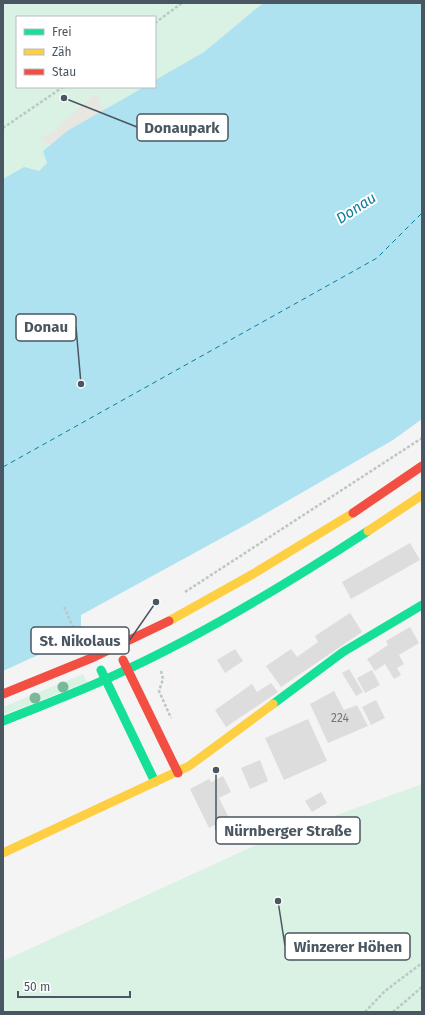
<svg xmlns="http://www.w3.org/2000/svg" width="425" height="1015" font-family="'Fira Sans',sans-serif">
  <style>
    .green { fill: #d9f2e3 }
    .sand { fill: #e7e6e1 }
    .water { fill: #aee2f0 }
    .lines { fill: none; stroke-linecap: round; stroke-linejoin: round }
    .ferry { stroke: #0c7c9b; stroke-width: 1; stroke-dasharray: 5 4; stroke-linecap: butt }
    .building { fill: #ddddde }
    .path { stroke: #bcc7c4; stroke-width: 2.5; stroke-dasharray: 3 2; stroke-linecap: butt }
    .fast { stroke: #16e098; stroke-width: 9 }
    .slow { stroke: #ffcf43; stroke-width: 9 }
    .jam { stroke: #f24e42; stroke-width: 9 }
    .tree { fill: #7ab899 }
    .labels { text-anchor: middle; stroke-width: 4; stroke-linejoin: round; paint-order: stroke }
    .number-label { font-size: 12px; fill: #707881 }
    .water-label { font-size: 15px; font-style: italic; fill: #0c7c9b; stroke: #fff }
    .leader { fill: none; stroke: #4a5661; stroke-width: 1.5 }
    .callout-dot { fill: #4a5661; stroke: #fff; stroke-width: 1.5 }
    .callout { fill: #fff; stroke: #4a5661; stroke-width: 1.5 }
    .callout-label { font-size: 15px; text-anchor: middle; font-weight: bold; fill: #4a5661 }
  </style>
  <rect width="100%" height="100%" fill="#f4f4f4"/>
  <!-- green -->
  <g class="green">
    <polygon points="3,3 263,3 204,52 155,80 155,17 17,17 17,87 144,87 67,131 43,151 47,163 39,171 3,179"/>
    <polygon points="83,674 87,682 3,715 3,707"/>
    <polygon points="422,784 422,1012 3,1012 3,961 265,841"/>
  </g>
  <!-- sand -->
  <polygon class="sand" points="94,95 97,96 101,101 99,105 106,109 67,131 50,145 38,138 54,132 66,119"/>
  <!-- water -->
  <polygon class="water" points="263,3 422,3 422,419 393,440 251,522 81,615 81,629 84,634 3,671 3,179 24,167 39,171 47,163 43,151 67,131 144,87 155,87 155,80 204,52"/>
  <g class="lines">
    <!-- ferry -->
    <polyline class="ferry" points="3,467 377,258 422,213"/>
  </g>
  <!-- building -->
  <g class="building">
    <polygon points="410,543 420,560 351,599 342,582"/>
    <polygon points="350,613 362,632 281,687 266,666 291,649 297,657 318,642 315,636"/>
    <polygon points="410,627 419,643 399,655 404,664 397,668 401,675 394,679 385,664 375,671 367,659 388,645 386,641"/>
    <polygon points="235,649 243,661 225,673 217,660"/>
    <polygon points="349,669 363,692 356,696 342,673"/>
    <polygon points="372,670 380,685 365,693 357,678"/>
    <polygon points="271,683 278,692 226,727 215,710 252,684 257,692"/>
    <polygon points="334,691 344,710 357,705 368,726 328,743 310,704"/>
    <polygon points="376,700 385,718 371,725 362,707"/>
    <polygon points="308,719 327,761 284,780 265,738"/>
    <polygon points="260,760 268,781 250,789 241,768"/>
    <polygon points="223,776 231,792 219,798 229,818 209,828 190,789 209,779 211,782"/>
    <polygon points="321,792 327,803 312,812 305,801"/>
  </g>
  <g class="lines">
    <!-- path -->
    <g class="path">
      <polyline points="155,23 182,3"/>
      <polyline points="3,128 63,87"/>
      <polyline points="185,592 422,438"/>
      <polyline points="64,607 75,631 81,629 99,630 101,635"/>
      <polyline points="161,671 163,679 159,691 171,718"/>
      <polyline points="365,1012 385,991 422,963"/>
      <polyline points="393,1012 422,987"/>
    </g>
    <!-- fast -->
    <g class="fast">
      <polyline points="101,670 155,782"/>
      <polyline points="273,704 343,652 422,605"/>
      <path d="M 3,721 C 40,706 79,692 115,675 C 203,635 287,584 368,531"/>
    </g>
    <!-- slow -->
    <g class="slow">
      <polyline points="368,531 422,495"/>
      <polyline points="169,621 253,574 353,513"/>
      <polyline points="3,853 189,766 273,704"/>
    </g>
    <!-- jam -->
    <g class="jam">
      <polyline points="353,513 422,466"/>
      <polyline points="123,660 178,773"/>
      <polyline points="3,694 94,657 169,621"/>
    </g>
  </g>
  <!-- trees -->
  <g class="tree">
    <circle cx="63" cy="687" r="5.5"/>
    <circle cx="35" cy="698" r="5.5"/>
  </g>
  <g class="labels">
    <!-- number labels -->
    <g class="number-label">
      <text x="340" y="722">224</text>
    </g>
    <!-- water labels -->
    <g class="water-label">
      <text transform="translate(356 208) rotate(-33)" y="5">Donau</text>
    </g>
  </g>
  <!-- callouts -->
  <path class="leader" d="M64 98L137 127M81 384L76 327M156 602L129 641M216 770L216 830M278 901L285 946"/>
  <g class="callout-dot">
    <circle cx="64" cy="98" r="4"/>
    <circle cx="81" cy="384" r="4"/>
    <circle cx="156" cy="602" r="4"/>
    <circle cx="216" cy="770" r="4"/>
    <circle cx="278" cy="901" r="4"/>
  </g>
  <g class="callout">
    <rect x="137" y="114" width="91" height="27" rx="4"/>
    <rect x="16" y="314" width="60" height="27" rx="4"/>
    <rect x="31" y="627" width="98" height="27" rx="4"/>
    <rect x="216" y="817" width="144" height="27" rx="4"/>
    <rect x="285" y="933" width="125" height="27" rx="4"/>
  </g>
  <g class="callout-label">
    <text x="182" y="133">Donaupark</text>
    <text x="46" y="332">Donau</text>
    <text x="80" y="646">St. Nikolaus</text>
    <text x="288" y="836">Nürnberger Straße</text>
    <text x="348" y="952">Winzerer Höhen</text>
  </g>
  <!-- border -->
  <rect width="425" height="1015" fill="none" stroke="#4a5661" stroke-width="8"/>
  <!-- legend -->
  <rect x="16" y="16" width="140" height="72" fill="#ffffff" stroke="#b7bbc0"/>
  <rect x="24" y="29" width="20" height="6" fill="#16e098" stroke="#b7bbc0"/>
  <text x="52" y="36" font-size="12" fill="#4a5661">Frei</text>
  <rect x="24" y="49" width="20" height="6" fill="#ffcf43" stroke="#b7bbc0"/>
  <text x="52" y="56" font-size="12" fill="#4a5661">Zäh</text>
  <rect x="24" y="69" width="20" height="6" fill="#f24e42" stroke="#b7bbc0"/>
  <text x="52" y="76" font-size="12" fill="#4a5661">Stau</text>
  <!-- scale -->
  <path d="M18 991v6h112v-6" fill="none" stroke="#4a5661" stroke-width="2"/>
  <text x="24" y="991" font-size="12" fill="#4a5661" stroke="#ffffff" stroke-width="3" paint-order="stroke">50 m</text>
</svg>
